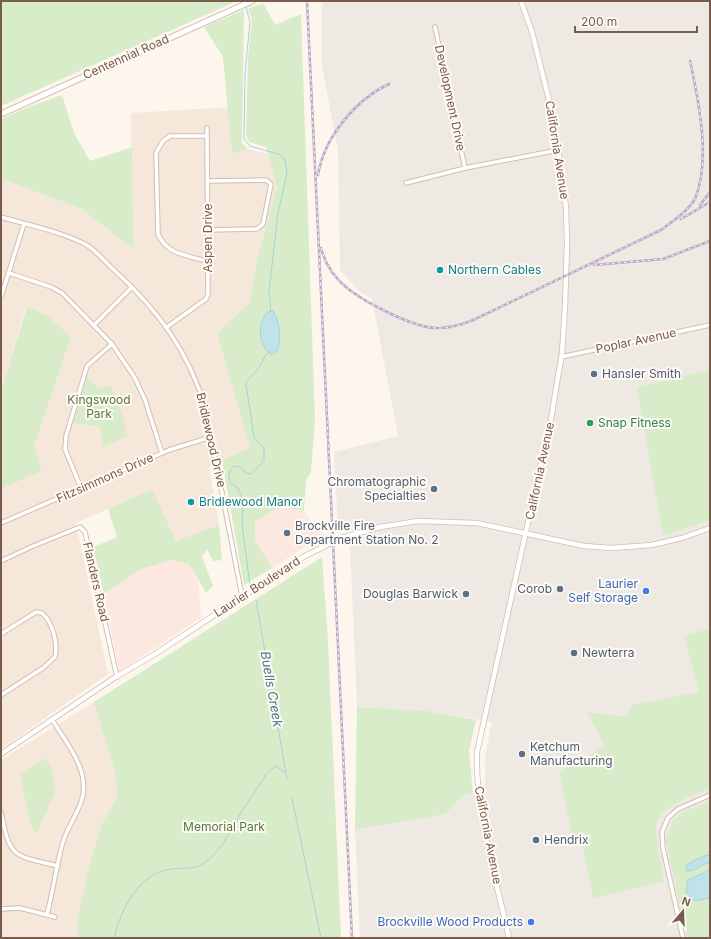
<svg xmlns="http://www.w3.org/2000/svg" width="711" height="939" font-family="Inter,sans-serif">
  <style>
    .residential { fill: #f5e8da }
    .commercial { fill: #fde8e0 }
    .industrial { fill: #efe9e4 }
    .green { fill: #d8ecc9 }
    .water { fill: #bfe3e8; stroke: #a5d3da }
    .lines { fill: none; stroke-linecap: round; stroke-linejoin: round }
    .stream { stroke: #a5d3da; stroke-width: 1 }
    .minor-casing { stroke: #d1beb0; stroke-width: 5.5 }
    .tertiary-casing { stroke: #d1beb0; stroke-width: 6 }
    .secondary-casing { stroke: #d6c0b0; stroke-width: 7 }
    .minor { stroke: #fff; stroke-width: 3.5 }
    .tertiary { stroke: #fff; stroke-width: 4.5 }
    .secondary { stroke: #fff; stroke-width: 5 }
    .rail-casing { stroke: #b9a8c9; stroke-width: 2.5 }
    .rail { stroke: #fffaf3; stroke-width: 1; stroke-dasharray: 3; stroke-linecap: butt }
    .culture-dot { fill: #0f9aa8; stroke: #fffaf3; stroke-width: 1.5 }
    .service-dot { fill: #5c6f8a; stroke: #fffaf3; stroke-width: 1.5 }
    .leisure-dot { fill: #2e9e5b; stroke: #fffaf3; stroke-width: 1.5 }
    .shop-dot { fill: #3f7fe0; stroke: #fffaf3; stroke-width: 1.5 }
    .labels { text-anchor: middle; stroke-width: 4; stroke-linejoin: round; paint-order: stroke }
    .street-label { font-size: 12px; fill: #7a5c4d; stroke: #fffaf3 }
    .culture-label { font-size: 12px; fill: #0d838f; stroke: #fffaf3; text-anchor: start }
    .service-label { font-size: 12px; fill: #4e5e75; stroke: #fffaf3; text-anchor: start }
    .park-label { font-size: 12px; fill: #537a41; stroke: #fffaf3 }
    .leisure-label { font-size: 12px; fill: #27864d; stroke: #fffaf3; text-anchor: start }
    .shop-label { font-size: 12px; fill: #366cbe; stroke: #fffaf3; text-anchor: end }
    .water-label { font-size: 13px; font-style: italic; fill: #437c86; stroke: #fffaf3 }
  </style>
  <rect width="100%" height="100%" fill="#fdf6ec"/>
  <!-- residential -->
  <g class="residential">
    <polygon points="229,107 232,154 248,149 268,154 277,187 256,263 250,302 217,333 251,448 209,467 219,525 176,542 152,489 76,523 108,674 1,749 1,489 42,471 34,447 71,337 26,306 1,392 1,179 80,208 132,249 131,113"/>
    <polygon points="94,702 116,776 117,799 102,823 78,918 77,938 1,938 1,760"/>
  </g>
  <!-- commercial -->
  <g class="commercial">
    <polygon points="278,507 304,511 320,537 272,568 255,540 255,522"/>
    <polygon points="173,560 189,564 198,581 201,618 119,671 104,594 141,569"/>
  </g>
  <!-- industrial -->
  <polygon class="industrial" points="322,1 710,1 710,938 360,938 355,830 444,814 463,796 485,790 485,756 492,722 428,711 357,707 350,547 352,529 338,532 334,452 398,436 372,299 359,291 340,270 338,151 321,60"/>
  <!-- green -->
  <g class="green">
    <polygon points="1,1 237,1 1,106"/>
    <polygon points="263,3 275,25 301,14 315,420 311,472 306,480 304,511 278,507 255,522 255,540 272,568 244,585 222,460 250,448 217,333 250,302 256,263 277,187 266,147 249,142 246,135 248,56 252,20 248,9"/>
    <polygon points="244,10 242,143 248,149 232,154 223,57 204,27"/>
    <polygon points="62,95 74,133 90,161 132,147 133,249 80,208 1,179 1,119 31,106"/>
    <polygon points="27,306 49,317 71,337 34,447 42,471 1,489 1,392"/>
    <polygon points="710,370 710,520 663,536 637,387"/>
    <polygon points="87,377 100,388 111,386 122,413 127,436 104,447 99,426 73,423"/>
    <polygon points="152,489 176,541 219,525 222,560 213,561 207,549 202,557 213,586 206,593 189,564 173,560 141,569 104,594 93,547 117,537 108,509"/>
    <polygon points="322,557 328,641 341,938 77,938 78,918 88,871 102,823 117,799 116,776 94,702"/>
    <path d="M 710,629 L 710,788 C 695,795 657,807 656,826 C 656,842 662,866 664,882 L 593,898 L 582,841 L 572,835 L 559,772 L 605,746 L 587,712 L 627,717 L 632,705 L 699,692 L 684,635 Z"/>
    <polygon points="357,707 428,711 476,720 469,751 473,793 463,796 445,814 355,830"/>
    <polygon points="45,758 52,770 56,791 36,833 30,824 20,774"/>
    <polygon points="710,801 710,856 707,855 693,871 706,863 710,863 710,870 688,880 708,899 710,898 710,938 687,938 666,840 672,822 683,812"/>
  </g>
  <!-- water -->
  <g class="water">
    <path d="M 273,311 C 280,322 281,337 278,350 L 272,355 C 258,346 257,324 267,312 Z"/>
    <path d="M 707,855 L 710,856 L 710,863 C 700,863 698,872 686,871 L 686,866 L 693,861 Z"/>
    <polygon points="710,870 710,898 694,901 686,892 688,880"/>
  </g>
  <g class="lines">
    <!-- stream -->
    <g class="stream">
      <polyline points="246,7 250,22 245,73 244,139 250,146 281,155 285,160 287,173 278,213 269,291 271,311"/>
      <path d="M 250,586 L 242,523 L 243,499 L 238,488 L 231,484 C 228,477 228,470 235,466 L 241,467 L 246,473 L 251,474 L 264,461 L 264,448 L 254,437 L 246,384 C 248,378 252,376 256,372 C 261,366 263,358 268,353"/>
      <polyline points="256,600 287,779"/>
      <polyline points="292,798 321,938"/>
      <path d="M 114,938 C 121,909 139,871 173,869 C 186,867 197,870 207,861 C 224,847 234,824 245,806 C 252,795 260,784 267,773 L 276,766 L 286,773"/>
    </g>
    <!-- minor casing -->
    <g class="minor-casing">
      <g id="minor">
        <polyline points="435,27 465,168"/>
        <path d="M 207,136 L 170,136 L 163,141 L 156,153 L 158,234 C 166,254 188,256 207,261"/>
        <polyline points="208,181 266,180 271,184 263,224 257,229 208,230"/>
        <polyline points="406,183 465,168 558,150"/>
        <path d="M 1,217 C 28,225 59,231 85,244 C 96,250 105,262 114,270 C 159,311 189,352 206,410 L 242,596"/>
        <polyline points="9,273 51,287 62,293 112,344 135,378 145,400 162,453"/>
        <polyline points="1,297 24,224"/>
        <polyline points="94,325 132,287"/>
        <polyline points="167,327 206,299 208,294 207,128"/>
        <polyline points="561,357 710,325"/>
        <polyline points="81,488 65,449 66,436 87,366 112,344"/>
        <polyline points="1,523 169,450 211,437"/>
        <polyline points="1,561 31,547 80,527 85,532 117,677"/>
        <path d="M 1,634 L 36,612 L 42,613 C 53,623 58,643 55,657 L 43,668 L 1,695"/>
        <path d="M 1,812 C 10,859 13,855 58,866"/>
        <polyline points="1,909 20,908 55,917"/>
        <path d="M 47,914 C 54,889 56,863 64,839 C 69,825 78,813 82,799 C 90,770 67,744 53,721"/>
        <polyline points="683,938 663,848 662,832 668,818 678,809 710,795"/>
      </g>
    </g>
    <!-- tertiary casing -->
    <g class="tertiary-casing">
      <g id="tertiary">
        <polyline points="1,754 114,678 155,654 303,557 341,538 380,527 418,521 477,523 584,546 611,548 652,545 682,538 710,528"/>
        <path d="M 509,938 C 496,878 475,813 477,752 L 551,419 L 562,353 L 565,307 L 567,244 L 566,207 L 558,150 L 548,96 L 532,32 L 521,1"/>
      </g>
    </g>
    <!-- secondary casing -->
    <g class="secondary-casing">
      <polyline id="secondary" points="1,114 252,1"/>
    </g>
    <!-- minor -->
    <use href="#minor" class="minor"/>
    <!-- tertiary -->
    <use href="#tertiary" class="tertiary"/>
    <!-- secondary -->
    <use href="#secondary" class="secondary"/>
    <!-- rail casing -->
    <g class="rail-casing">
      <g id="rail">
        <polyline points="307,1 352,938"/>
        <path d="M 318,175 C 324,138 355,100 389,84"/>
        <polyline points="700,205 710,192"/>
        <polyline points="681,219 710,202"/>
        <path d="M 321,248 C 325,264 335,278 347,288 C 366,303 412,327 436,328 C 448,329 460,325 471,321 L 661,230 C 673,221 687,212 695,199 C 711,161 699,102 690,61"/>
        <polyline points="594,265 663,259 710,241"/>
      </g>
    </g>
    <!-- rail -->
    <use href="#rail" class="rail"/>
  </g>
  <!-- markers -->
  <g class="culture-dot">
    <circle cx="440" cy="270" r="4"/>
    <circle cx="191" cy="502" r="4"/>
  </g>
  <g class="service-dot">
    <circle cx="594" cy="374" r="4"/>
    <circle cx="434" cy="489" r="4"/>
    <circle cx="287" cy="533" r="4"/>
    <circle cx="560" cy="589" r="4"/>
    <circle cx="466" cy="594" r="4"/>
    <circle cx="574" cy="653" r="4"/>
    <circle cx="522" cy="754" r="4"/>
    <circle cx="536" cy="840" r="4"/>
  </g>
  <circle class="leisure-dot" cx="590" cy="423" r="4"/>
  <g class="shop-dot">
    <circle cx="646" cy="591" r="4"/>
    <circle cx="531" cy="922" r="4"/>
  </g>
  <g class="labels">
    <!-- street labels -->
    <g class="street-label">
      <text transform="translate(126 57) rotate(-24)" y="4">Centennial Road</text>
      <text transform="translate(450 98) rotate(78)" y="4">Development Drive</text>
      <text transform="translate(557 150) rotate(81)" y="4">California Avenue</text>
      <text transform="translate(208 238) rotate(-90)" y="4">Aspen Drive</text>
      <text transform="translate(636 341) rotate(-12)" y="4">Poplar Avenue</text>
      <text transform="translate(211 440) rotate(77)" y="4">Bridlewood Drive</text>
      <text transform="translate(540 471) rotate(-78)" y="4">California Avenue</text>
      <text transform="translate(105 478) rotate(-24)" y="4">Fitzsimmons Drive</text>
      <text transform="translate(96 582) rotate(77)" y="4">Flanders Road</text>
      <text transform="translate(257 587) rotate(-33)" y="4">Laurier Boulevard</text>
      <text transform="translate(488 835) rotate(79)" y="4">California Avenue</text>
    </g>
    <!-- culture labels -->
    <g class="culture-label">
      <text x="448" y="274">Northern Cables</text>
      <text x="199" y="506">Bridlewood Manor</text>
    </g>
    <!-- service labels -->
    <g class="service-label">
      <text x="602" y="378">Hansler Smith</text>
      <text x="426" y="486" text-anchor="end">Chromatographic<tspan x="426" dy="14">Specialties</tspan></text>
      <text x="295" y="530">Brockville Fire<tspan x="295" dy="14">Department Station No. 2</tspan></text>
      <text x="552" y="593" text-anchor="end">Corob</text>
      <text x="458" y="598" text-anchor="end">Douglas Barwick</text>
      <text x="582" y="657">Newterra</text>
      <text x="530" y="751">Ketchum<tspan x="530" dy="14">Manufacturing</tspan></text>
      <text x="544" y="844">Hendrix</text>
    </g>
    <!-- park labels -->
    <g class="park-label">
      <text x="99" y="404">Kingswood<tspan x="99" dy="14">Park</tspan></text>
      <text x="224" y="831">Memorial Park</text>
    </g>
    <!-- leisure labels -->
    <g class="leisure-label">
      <text x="598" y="427">Snap Fitness</text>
    </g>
    <!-- shop labels -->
    <g class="shop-label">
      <text x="638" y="588">Laurier<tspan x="638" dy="14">Self Storage</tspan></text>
      <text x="523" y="926">Brockville Wood Products</text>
    </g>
    <!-- water labels -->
    <g class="water-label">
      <text transform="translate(272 689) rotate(80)" y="5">Buells Creek</text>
    </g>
  </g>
  <!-- border -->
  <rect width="711" height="939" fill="none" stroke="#7a5c4d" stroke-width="4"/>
  <!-- north arrow -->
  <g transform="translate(683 911) rotate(19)" stroke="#fffaf3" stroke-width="3" paint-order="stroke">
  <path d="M0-3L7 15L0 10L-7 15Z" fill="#7a5c4d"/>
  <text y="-6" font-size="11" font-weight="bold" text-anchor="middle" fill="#7a5c4d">N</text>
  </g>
  <!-- scale -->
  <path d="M575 26v6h122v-6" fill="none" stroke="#7a5c4d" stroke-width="2"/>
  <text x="581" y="26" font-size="12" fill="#7a5c4d" stroke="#fffaf3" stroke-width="3" paint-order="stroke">200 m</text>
</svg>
